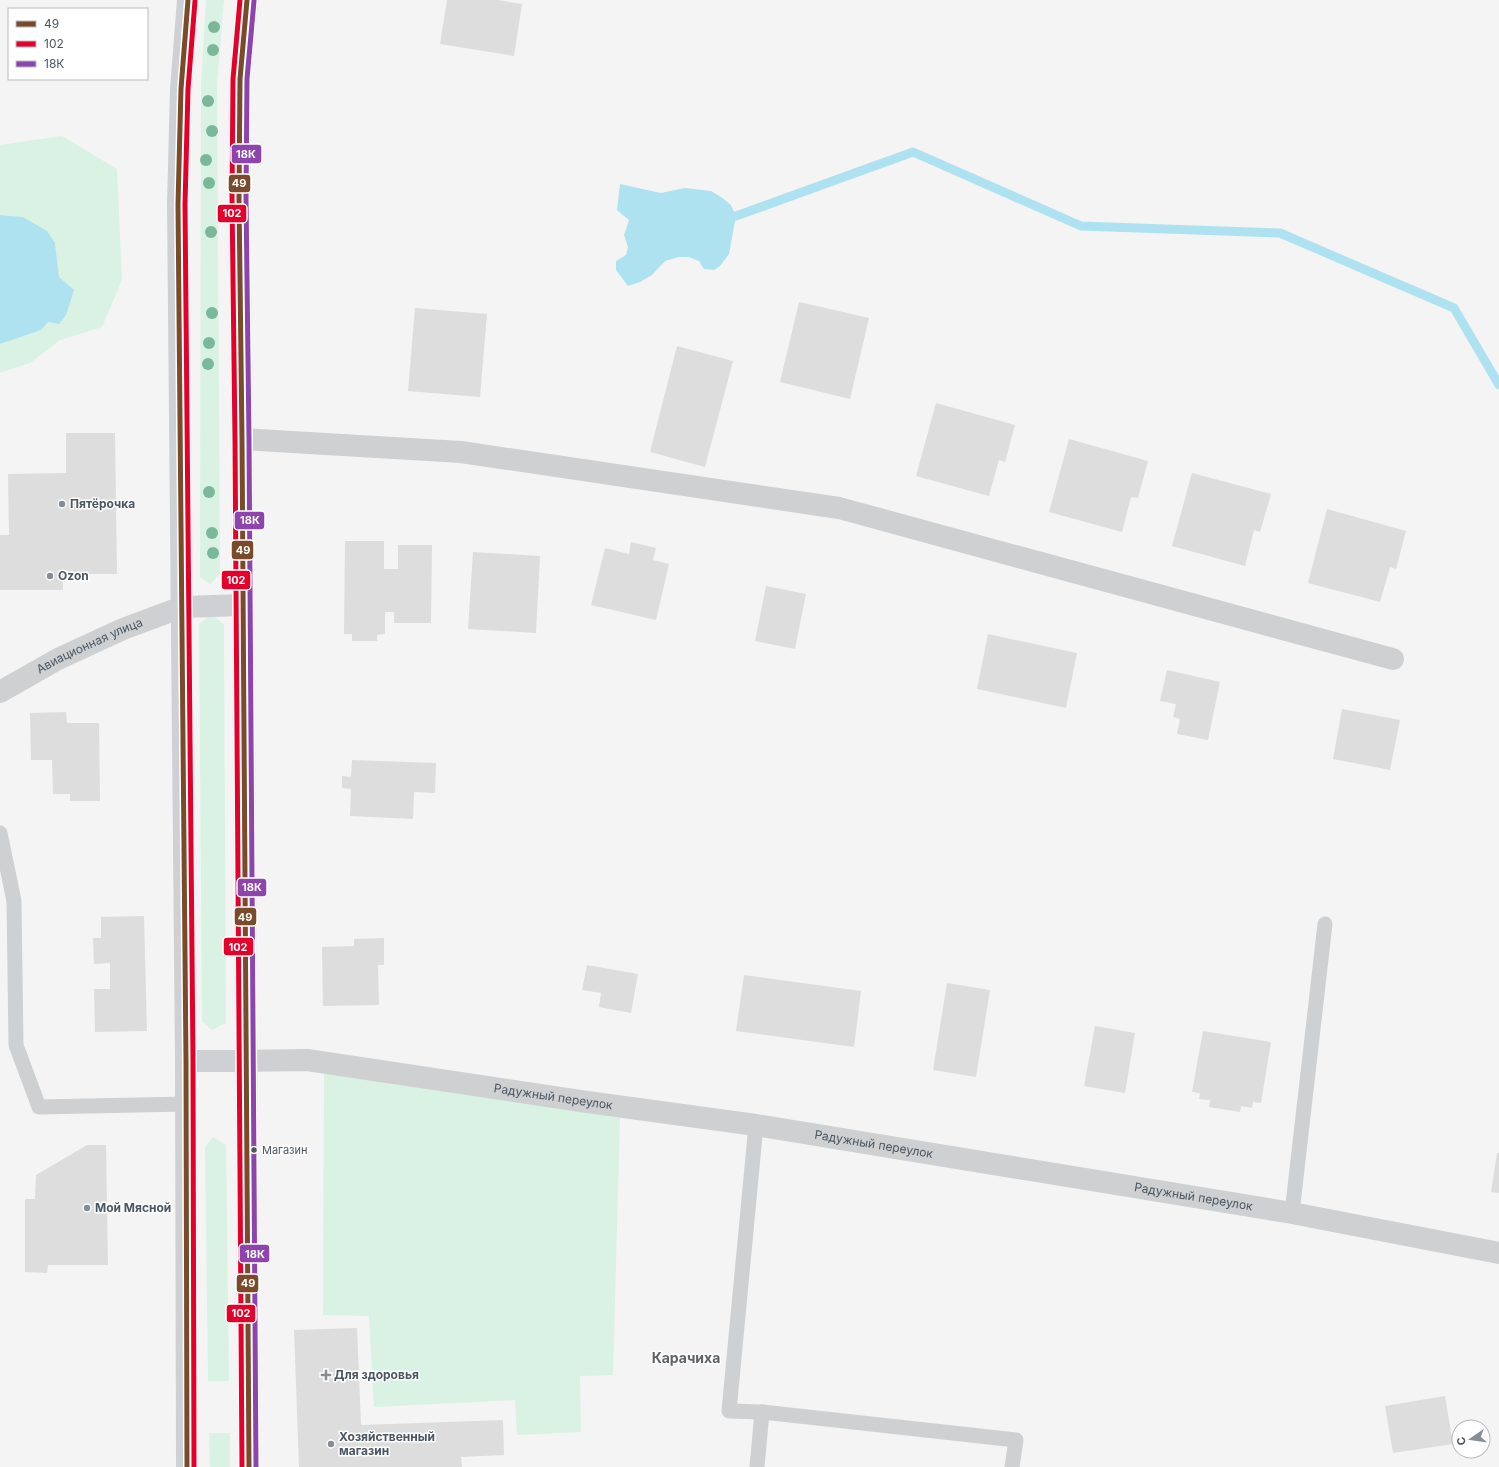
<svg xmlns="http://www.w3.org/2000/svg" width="1499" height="1467" font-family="Inter,sans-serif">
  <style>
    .green { fill: #d9f2e3 }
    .water { fill: #aee2f0 }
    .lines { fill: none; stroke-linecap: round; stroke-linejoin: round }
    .stream { stroke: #aee2f0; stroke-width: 9 }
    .building { fill: #ddddde }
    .service { stroke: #ced0d2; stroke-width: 15 }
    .minor { stroke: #ced0d2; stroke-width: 22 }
    .secondary { stroke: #ced0d4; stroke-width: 22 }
    .bus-1-casing { stroke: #fff; stroke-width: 8 }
    .bus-2-casing { stroke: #fff; stroke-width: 8 }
    .bus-3-casing { stroke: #fff; stroke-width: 8 }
    .bus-1 { stroke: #7a4b2a; stroke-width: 5 }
    .bus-2 { stroke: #e4002b; stroke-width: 5 }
    .bus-3 { stroke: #8e44ad; stroke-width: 5 }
    .tree { fill: #7ab899 }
    .poi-dot { fill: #868d94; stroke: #fff; stroke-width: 1.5 }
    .bus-dot { fill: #4a5661; stroke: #fff; stroke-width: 1.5 }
    .labels { text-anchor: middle; stroke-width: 3; stroke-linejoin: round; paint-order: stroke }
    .bus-label { font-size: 11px; fill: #4a5661; stroke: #fff; text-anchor: start }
    .poi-label { font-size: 12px; font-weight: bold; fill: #4a5661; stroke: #fff; text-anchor: start }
    .street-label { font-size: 12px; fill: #4a5661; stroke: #fff }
    .quarter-label { font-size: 14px; font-weight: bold; fill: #5f6368; stroke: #fff }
    .line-badge { stroke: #fff; stroke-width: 1.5 }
    .badge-label { font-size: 11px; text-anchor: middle; font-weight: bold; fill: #fff }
  </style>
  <rect width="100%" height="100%" fill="#f4f4f4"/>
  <!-- green -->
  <g class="green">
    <polygon points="206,0 224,0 217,85 220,574 210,584 200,577 201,85"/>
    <polygon points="62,136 117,169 122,280 102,327 60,340 30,363 0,373 0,344 6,342 59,277 55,243 23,217 0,215 0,145"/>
    <polygon points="212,614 224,625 226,1023 212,1030 202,1021 199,624"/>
    <polygon points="324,1073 620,1118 613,1375 580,1376 581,1432 517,1435 515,1400 374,1407 369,1316 323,1315"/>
    <polygon points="213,1137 226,1145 229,1381 208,1381 205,1147"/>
    <polygon points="209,1433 230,1433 230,1467 210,1467"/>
  </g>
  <!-- water -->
  <g class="water">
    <polygon points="620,184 661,193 685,188 711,191 721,197 731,205 736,216 729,254 720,266 714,270 704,269 699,261 689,257 679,257 665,261 652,275 640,282 628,286 616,270 616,261 626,255 628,247 624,235 629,220 617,210"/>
    <polygon points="0,215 23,217 47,231 55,243 59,277 74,290 66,315 59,324 48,322 41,330 0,344"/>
  </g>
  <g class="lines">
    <!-- stream -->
    <polyline class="stream" points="736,216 913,152 1081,226 1280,233 1454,308 1499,385"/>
  </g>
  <!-- building -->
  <g class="building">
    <polygon points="447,0 498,0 522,4 514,56 440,44"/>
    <polygon points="799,302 869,318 850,399 780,382"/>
    <polygon points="415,308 487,314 480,397 408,391"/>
    <polygon points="677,346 733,361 705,467 650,452"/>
    <polygon points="936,403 1015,425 1005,462 999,460 989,496 916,476"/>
    <polygon points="66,433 115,433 117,574 63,574 63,590 0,590 0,535 9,535 8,474 66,473"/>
    <polygon points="1069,439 1148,461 1138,498 1131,497 1122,532 1049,512"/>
    <polygon points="1192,473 1271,494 1260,532 1254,530 1245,566 1172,546"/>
    <polygon points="1327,509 1406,531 1396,569 1390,567 1380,602 1308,583"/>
    <polygon points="345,541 384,541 384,569 398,569 398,545 432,545 431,623 394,623 394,612 385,612 385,634 377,635 377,641 352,641 352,634 344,634"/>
    <polygon points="631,542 656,548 653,560 669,564 656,620 591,605 605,548 629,554"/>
    <polygon points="473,552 540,556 536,633 468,629"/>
    <polygon points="766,586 806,594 795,649 755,641"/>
    <polygon points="988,634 1077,653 1066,708 977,689"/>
    <polygon points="1167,670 1220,682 1208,740 1177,734 1180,719 1173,717 1176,704 1160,701"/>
    <polygon points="1342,709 1400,720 1390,770 1333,759"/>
    <polygon points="66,712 67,723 99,723 100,801 70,801 70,794 53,794 52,760 31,760 30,713"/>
    <polygon points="352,760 436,763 435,793 414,792 413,819 350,816 351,789 342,788 342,776 351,777"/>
    <polygon points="144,916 147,1031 95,1032 94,989 110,989 110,963 94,964 93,938 101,938 101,917"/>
    <polygon points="384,938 384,965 378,965 379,1005 323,1006 322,947 354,946 354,939"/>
    <polygon points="587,965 638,974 631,1013 599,1007 601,993 582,990"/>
    <polygon points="744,975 861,991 854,1047 736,1031"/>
    <polygon points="947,983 990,990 976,1077 933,1070"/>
    <polygon points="1095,1026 1135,1033 1125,1093 1084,1086"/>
    <polygon points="1203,1031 1271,1042 1261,1103 1253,1102 1252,1108 1241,1106 1240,1112 1209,1107 1210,1100 1199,1099 1200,1093 1192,1092"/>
    <polygon points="87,1145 106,1145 108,1265 48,1265 47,1273 25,1272 25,1199 35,1199 36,1175"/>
    <polygon points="1497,1153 1499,1153 1499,1193 1491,1192"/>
    <polygon points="357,1328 361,1425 503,1420 504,1455 461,1457 462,1467 299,1467 294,1330"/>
    <polygon points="1445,1396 1453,1444 1393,1453 1385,1406"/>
  </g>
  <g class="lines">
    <!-- service -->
    <g class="service">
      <polyline points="0,833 14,901 16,1045 39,1107 186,1104"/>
      <polyline points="756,1125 729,1411 762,1412 1016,1440 1012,1467"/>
      <polyline points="1292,1213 1325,924"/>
      <polyline points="757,1467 762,1412"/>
    </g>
    <!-- minor -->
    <g class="minor">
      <polyline points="242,439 461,452 839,508 1393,659"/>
      <path id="s1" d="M 0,692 L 58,659 L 123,629 L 182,607"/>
      <path id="s2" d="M 246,1061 L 307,1060 L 587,1102 L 756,1125 L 1292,1213 L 1499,1253"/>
    </g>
    <!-- secondary -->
    <g class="secondary">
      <polyline points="247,0 240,79 239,198 242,439 249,1467"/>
      <polyline points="182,607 243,605"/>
      <polyline points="186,1061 246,1061"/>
      <polyline points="187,1467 186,1061 178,204 181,89 188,0"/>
    </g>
    <!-- bus-1 casing -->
    <g class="bus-1-casing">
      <g id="bus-1">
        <polyline points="247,0 240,79 239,198 242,439 249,1467"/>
        <polyline points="187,1467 186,1061 178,204 181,89 188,0"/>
      </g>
    </g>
    <!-- bus-2 casing -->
    <g class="bus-2-casing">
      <g id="bus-2">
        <polyline points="240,0 233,79 232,198 235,439 242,1467"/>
        <polyline points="194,1467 193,1061 185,204 188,89 195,1"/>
      </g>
    </g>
    <!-- bus-3 casing -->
    <g class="bus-3-casing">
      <polyline id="bus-3" points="254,1 247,79 246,198 249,439 256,1467"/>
    </g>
    <!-- bus-1 -->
    <use href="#bus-1" class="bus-1"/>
    <!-- bus-2 -->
    <use href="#bus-2" class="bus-2"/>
    <!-- bus-3 -->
    <use href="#bus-3" class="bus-3"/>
  </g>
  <!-- trees -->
  <g class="tree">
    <circle cx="214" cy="27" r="6"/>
    <circle cx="213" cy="50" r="6"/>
    <circle cx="208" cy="101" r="6"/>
    <circle cx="212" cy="131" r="6"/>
    <circle cx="206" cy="160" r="6"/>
    <circle cx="209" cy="183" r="6"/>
    <circle cx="211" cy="232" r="6"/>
    <circle cx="212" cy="313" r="6"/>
    <circle cx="209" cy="343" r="6"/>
    <circle cx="208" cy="364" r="6"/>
    <circle cx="209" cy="492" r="6"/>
    <circle cx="212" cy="533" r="6"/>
    <circle cx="213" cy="553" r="6"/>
  </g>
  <!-- markers -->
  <g class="poi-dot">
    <circle cx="62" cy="504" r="4"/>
    <circle cx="50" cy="576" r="4"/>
    <circle cx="87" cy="1208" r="4"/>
    <path d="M324 1369h4v4h4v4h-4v4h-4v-4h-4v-4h4z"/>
    <circle cx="331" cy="1444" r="4"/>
  </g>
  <circle class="bus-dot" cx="254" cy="1150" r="3.5"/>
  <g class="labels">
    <!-- bus labels -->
    <g class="bus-label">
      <text x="262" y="1154">Магазин</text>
    </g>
    <!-- poi labels -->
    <g class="poi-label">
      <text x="70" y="508">Пятёрочка</text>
      <text x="58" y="580">Ozon</text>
      <text x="95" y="1212">Мой Мясной</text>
      <text x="334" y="1379">Для здоровья</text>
      <text x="339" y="1441">Хозяйственный<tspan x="339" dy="14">магазин</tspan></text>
    </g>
    <!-- street labels -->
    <g class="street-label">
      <text dy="4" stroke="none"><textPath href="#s1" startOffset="101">Авиационная улица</textPath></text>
      <text dy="4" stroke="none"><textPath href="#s2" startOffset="310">Радужный переулок</textPath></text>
      <text dy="4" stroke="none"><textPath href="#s2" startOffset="634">Радужный переулок</textPath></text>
      <text dy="4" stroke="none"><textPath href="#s2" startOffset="958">Радужный переулок</textPath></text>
    </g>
    <!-- quarter labels -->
    <g class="quarter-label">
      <text x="686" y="1363">Карачиха</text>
    </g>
  </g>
  <g class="line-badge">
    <rect x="231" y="144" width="31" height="20" rx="4" fill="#8e44ad"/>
    <rect x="228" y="174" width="23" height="19" rx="4" fill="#7a4b2a"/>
    <rect x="217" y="204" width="30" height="19" rx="4" fill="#e4002b"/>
    <rect x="234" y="511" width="31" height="19" rx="4" fill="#8e44ad"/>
    <rect x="231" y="540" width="23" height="20" rx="4" fill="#7a4b2a"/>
    <rect x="221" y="570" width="30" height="20" rx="4" fill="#e4002b"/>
    <rect x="237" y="878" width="30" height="19" rx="4" fill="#8e44ad"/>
    <rect x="234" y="907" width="23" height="19" rx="4" fill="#7a4b2a"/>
    <rect x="223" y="937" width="31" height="19" rx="4" fill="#e4002b"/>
    <rect x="239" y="1244" width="31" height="19" rx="4" fill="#8e44ad"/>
    <rect x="236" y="1274" width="23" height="19" rx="4" fill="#7a4b2a"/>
    <rect x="226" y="1304" width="30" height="19" rx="4" fill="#e4002b"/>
  </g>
  <g class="badge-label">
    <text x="246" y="158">18К</text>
    <text x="239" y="187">49</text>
    <text x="232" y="217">102</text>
    <text x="250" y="524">18К</text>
    <text x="243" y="554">49</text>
    <text x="236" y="584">102</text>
    <text x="252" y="891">18К</text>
    <text x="245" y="921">49</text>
    <text x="238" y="951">102</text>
    <text x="255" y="1258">18К</text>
    <text x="248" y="1287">49</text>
    <text x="241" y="1317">102</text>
  </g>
  <!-- legend -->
  <rect x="8" y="8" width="140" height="72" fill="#ffffff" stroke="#b7bbc0"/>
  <rect x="16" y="21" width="20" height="6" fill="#7a4b2a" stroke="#b7bbc0"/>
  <text x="44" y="28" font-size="12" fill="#4a5661">49</text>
  <rect x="16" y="41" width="20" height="6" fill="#e4002b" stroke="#b7bbc0"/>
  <text x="44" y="48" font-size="12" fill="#4a5661">102</text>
  <rect x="16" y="61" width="20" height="6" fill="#8e44ad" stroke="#b7bbc0"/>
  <text x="44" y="68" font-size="12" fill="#4a5661">18К</text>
  <!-- north arrow -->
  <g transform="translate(1471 1439) rotate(257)"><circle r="19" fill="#ffffff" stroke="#b7bbc0"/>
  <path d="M0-3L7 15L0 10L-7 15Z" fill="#868d94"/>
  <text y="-6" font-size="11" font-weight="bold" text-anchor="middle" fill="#4a5661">С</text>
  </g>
</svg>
